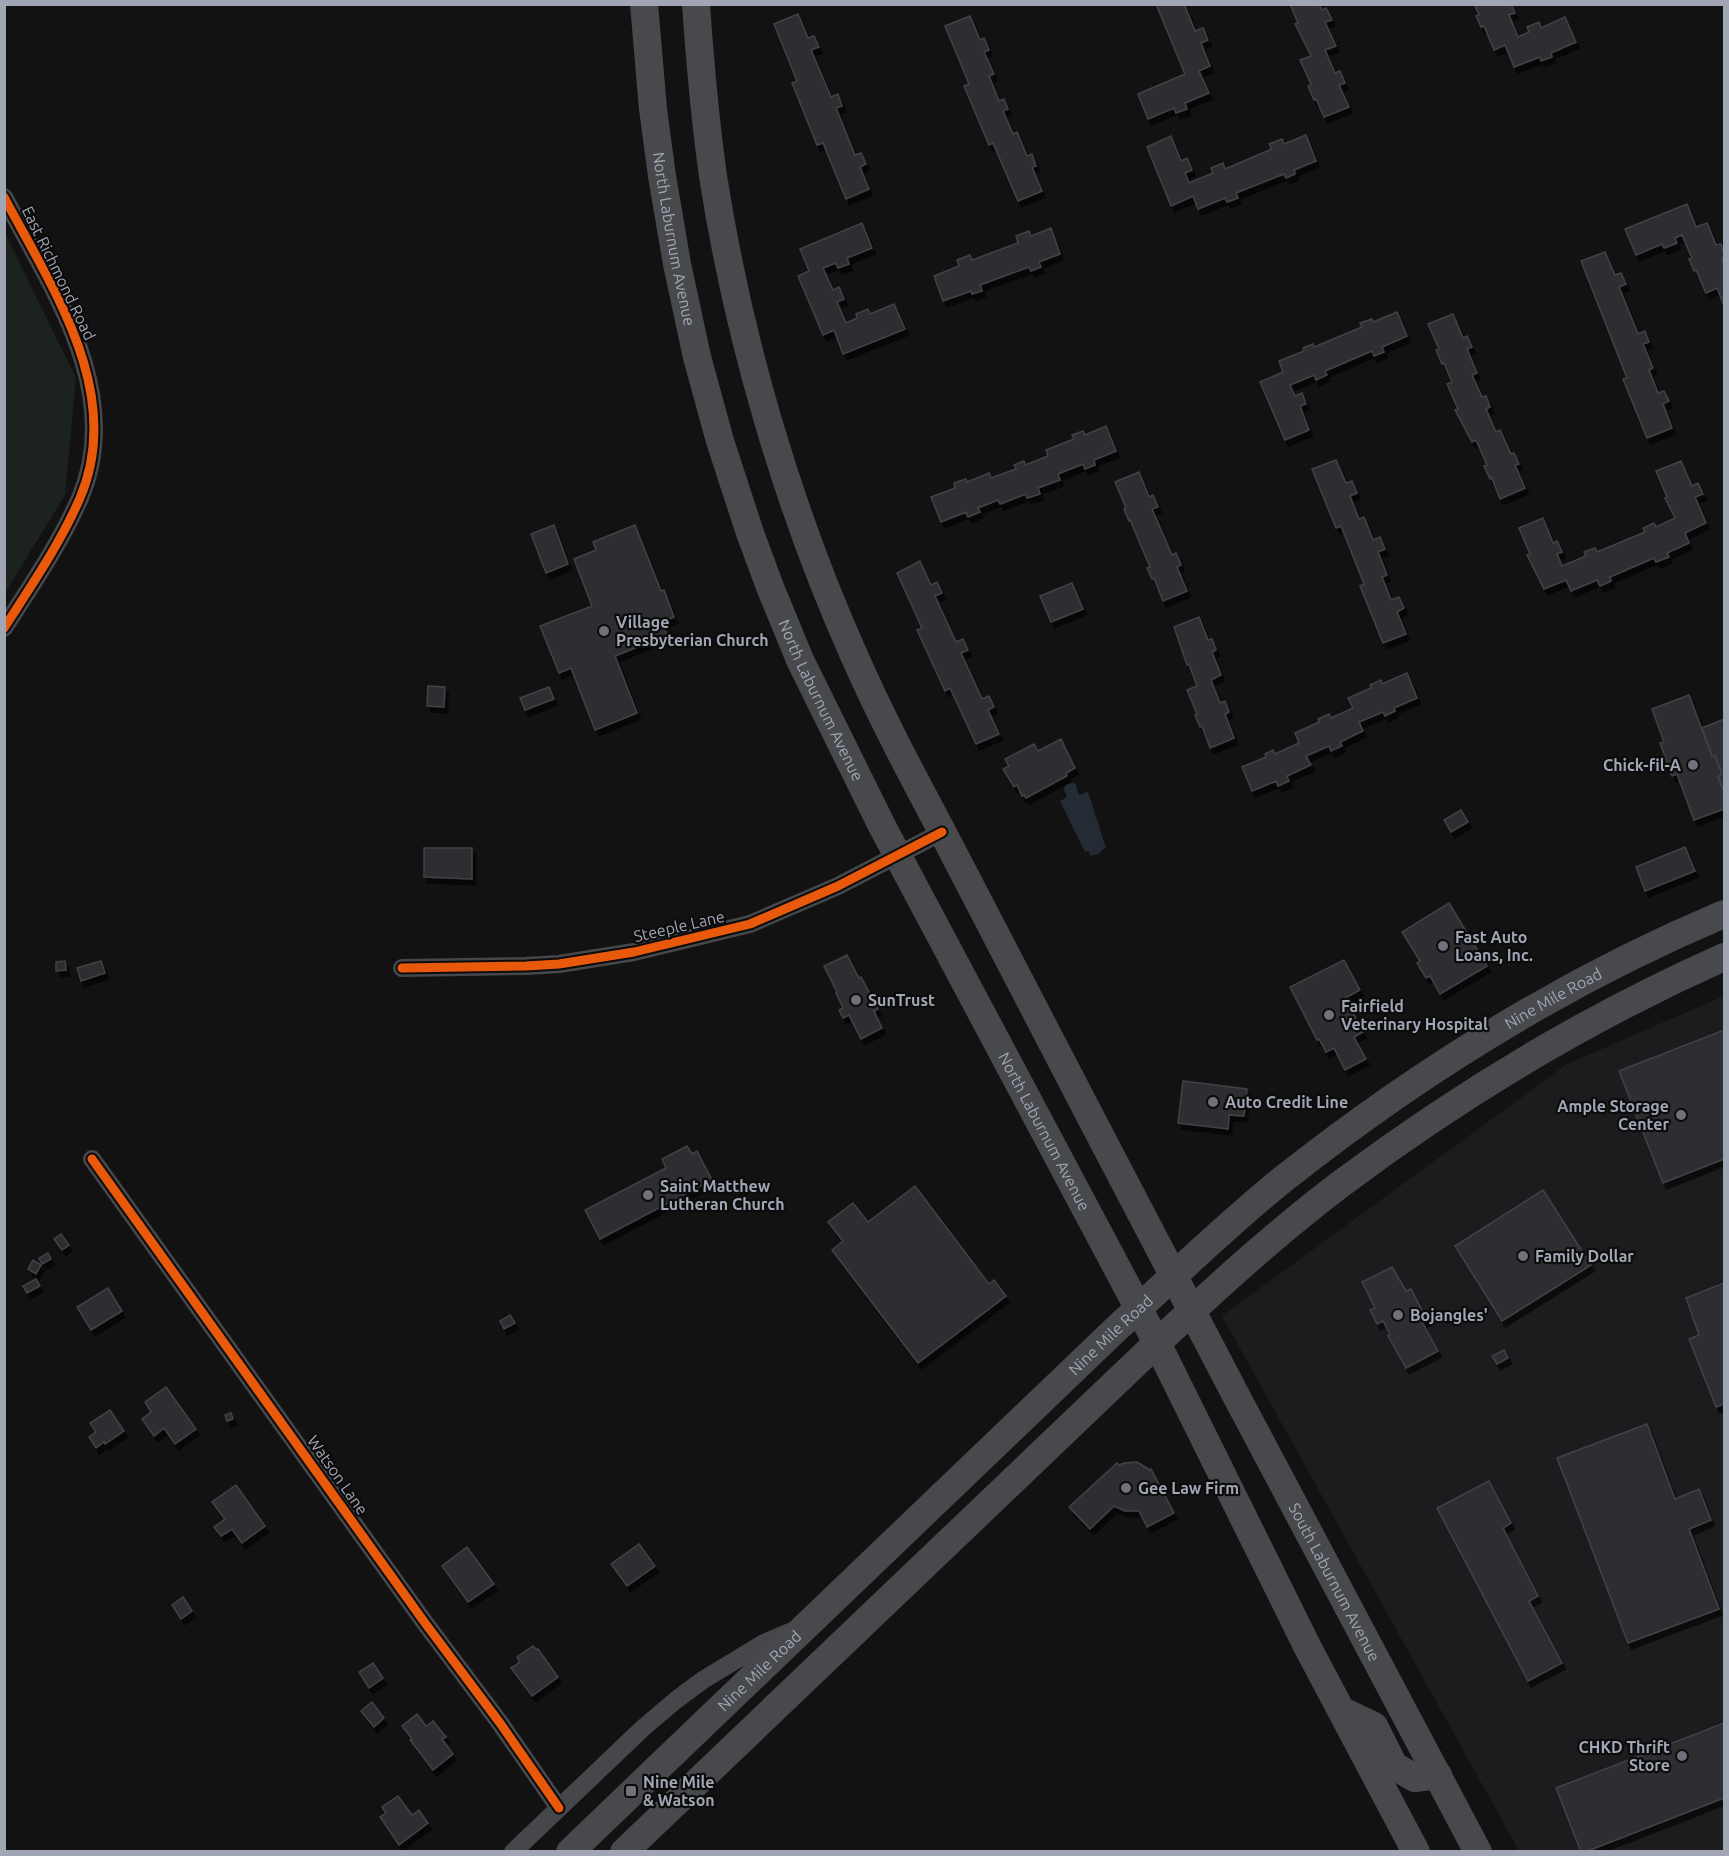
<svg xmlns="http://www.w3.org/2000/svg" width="1729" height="1856" font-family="Ubuntu,sans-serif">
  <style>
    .built { fill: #1c1c1e }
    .green { fill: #1c221d }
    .water { fill: #252b34 }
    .building { fill: #2f2f31; stroke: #404246; stroke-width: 1.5; filter: url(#shadow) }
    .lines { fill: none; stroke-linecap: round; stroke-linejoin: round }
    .street { stroke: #46474b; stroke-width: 18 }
    .primary { stroke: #48494d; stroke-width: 28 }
    .cycleway-casing { stroke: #0c0c0d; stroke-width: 13 }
    .cycleway { stroke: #e8590c; stroke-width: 9 }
    .poi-dot { fill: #6f727b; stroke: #0c0c0d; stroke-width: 2 }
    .labels { text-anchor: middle; stroke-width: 4.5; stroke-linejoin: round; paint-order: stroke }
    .street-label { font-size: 16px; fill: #a1a6b4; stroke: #0c0c0d }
    .poi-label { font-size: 16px; font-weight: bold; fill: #a1a6b4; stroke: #0c0c0d; text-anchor: start }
  </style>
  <defs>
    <filter id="shadow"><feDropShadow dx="3.5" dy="6" stdDeviation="0" flood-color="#0009"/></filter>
  </defs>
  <rect width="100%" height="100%" fill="#121212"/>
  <!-- built -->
  <polygon class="built" points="1724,996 1724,1851 1519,1851 1222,1316 1567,1064"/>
  <!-- green -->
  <polygon class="green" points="4,231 76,378 65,495 5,593"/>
  <!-- water -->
  <polygon class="water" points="1070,783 1075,783 1079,795 1088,792 1106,848 1102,850 1100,853 1091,856 1088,851 1085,852 1060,801 1067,797 1064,790 1065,786"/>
  <!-- building -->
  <g class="building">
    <polygon points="1156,4 1184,4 1195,31 1203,28 1208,40 1201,43 1210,66 1199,71 1209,93 1185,103 1187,109 1176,113 1174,108 1148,119 1138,94 1185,74"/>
    <polygon points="1290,4 1319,4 1322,10 1326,8 1332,20 1325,22 1336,46 1325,50 1335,73 1340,71 1345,83 1339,85 1349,107 1324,117 1316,99 1314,100 1308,86 1311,84 1300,60 1311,56 1295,24 1298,23"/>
    <polygon points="1474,4 1511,4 1515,13 1509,15 1518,37 1529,32 1527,27 1539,22 1541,28 1565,17 1576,42 1551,53 1552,57 1541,61 1540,57 1514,67 1505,45 1494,50 1484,26 1481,27 1476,16 1479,15"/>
    <polygon points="798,14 808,38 814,36 819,47 811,50 831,97 838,94 842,106 836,108 855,155 861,153 866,164 860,167 869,189 846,199 823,143 817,145 792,83 797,81 774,24"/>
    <polygon points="970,16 980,40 984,38 989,50 984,52 994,74 989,76 999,101 1004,99 1008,109 1003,111 1013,134 1017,132 1027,156 1032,154 1036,166 1032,167 1042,191 1018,201 993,143 989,145 964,86 969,84 945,26"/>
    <polygon points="1306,135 1316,161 1294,170 1295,174 1286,178 1284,174 1236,193 1238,198 1227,202 1225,198 1198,209 1193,196 1171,206 1147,147 1171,136 1181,161 1187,158 1192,170 1185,173 1189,183 1213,173 1211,168 1223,163 1225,169 1272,149 1269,144 1282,139 1284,144"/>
    <polygon points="1687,204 1696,227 1707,223 1716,245 1721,244 1724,253 1724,257 1722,258 1724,265 1724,306 1717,288 1706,293 1696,270 1694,271 1689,259 1692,258 1682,235 1675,238 1677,243 1664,248 1662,244 1636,255 1625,229"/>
    <polygon points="862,223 872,248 847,258 849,264 838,268 836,263 823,268 833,290 839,287 844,299 837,302 846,323 857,318 856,314 868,309 870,314 894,304 905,329 843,354 834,330 823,335 798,276 809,271 800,249"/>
    <polygon points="1051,228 1060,254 1039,262 1041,267 1031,271 1029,267 980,285 982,291 972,294 971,291 943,301 934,276 959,266 957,260 970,255 972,260 1018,243 1016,236 1029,231 1031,236"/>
    <polygon points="1605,252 1615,275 1621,273 1626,284 1619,287 1638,334 1645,331 1649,342 1643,344 1653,368 1649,370 1658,393 1664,391 1669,401 1663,404 1672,428 1647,438 1623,379 1627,378 1581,261"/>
    <polygon points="1397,312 1407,336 1382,347 1384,352 1374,356 1372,351 1325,371 1327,375 1316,380 1314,375 1290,385 1295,396 1302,393 1306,404 1300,406 1309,430 1285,440 1260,382 1283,372 1279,361 1304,351 1303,348 1313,344 1314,347 1362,327 1360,323 1372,319 1373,322"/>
    <polygon points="1453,314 1463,338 1467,336 1472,347 1467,349 1477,373 1472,375 1482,397 1486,396 1490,407 1486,409 1496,432 1500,430 1511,454 1514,453 1519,464 1515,465 1525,488 1500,499 1492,478 1490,479 1484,466 1487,465 1476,440 1472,442 1455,410 1458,409 1447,384 1452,382 1444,363 1442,364 1436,350 1439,349 1428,324"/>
    <polygon points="1106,426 1116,451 1094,460 1095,465 1085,469 1083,464 1058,474 1060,480 1038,488 1040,494 1027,498 1026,494 1000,504 998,500 978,508 980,512 968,517 966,512 941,522 931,497 955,488 954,483 966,479 967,482 989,473 991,478 1016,469 1014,465 1024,461 1025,465 1048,456 1046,450 1074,439 1072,435 1083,431 1085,435"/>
    <polygon points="1336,460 1346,483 1352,481 1357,493 1350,496 1359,519 1364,517 1373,540 1380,537 1385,549 1378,552 1387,575 1382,577 1391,600 1399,597 1404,608 1397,612 1406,634 1383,643 1360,586 1364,584 1341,526 1336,528 1312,469"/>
    <polygon points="1681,461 1692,486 1698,483 1703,494 1695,497 1706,523 1685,533 1689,543 1667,553 1669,557 1656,562 1654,558 1610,577 1611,581 1600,586 1597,580 1571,591 1566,580 1544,589 1527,555 1530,554 1519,528 1543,518 1553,543 1557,541 1562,552 1557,554 1562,566 1586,556 1584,552 1595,548 1597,552 1645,532 1643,528 1654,523 1656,527 1675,518 1665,498 1667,497 1656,471"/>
    <polygon points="1139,472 1149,497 1153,495 1158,507 1152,509 1172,555 1176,553 1181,565 1177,567 1187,591 1163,601 1154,578 1152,579 1147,568 1150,567 1130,520 1129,521 1124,509 1126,508 1115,482"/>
    <polygon points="554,525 568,564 546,573 531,534"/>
    <polygon points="635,525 661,591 664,590 674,617 662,622 667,635 615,656 637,713 595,730 571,668 559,673 540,626 592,606 574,559 596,550 593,542"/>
    <polygon points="920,561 931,585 937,582 942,593 935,596 956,642 963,639 968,650 961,653 982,699 989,696 994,707 988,710 999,734 976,744 950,688 945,691 917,630 922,628 897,573"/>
    <polygon points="1072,583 1083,609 1051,622 1040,596"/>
    <polygon points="1199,617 1208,640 1212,639 1216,650 1212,652 1221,675 1211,680 1220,703 1225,701 1229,712 1225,714 1234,738 1210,748 1202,726 1200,727 1195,715 1197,714 1187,690 1197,686 1189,664 1187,665 1174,627"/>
    <polygon points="1407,673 1417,698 1394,708 1395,711 1385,716 1383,712 1359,722 1363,731 1340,742 1342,746 1331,751 1329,746 1306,756 1311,765 1287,776 1289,781 1278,786 1276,781 1252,791 1242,767 1266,757 1265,754 1273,750 1275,754 1299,743 1295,733 1319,722 1318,719 1329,714 1331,718 1353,708 1348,698 1371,688 1370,685 1381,680 1382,684"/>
    <polygon points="428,686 445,687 444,707 427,706"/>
    <polygon points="549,687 554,699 525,710 520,698"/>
    <polygon points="1689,695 1712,756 1715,755 1722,774 1718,776 1724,792 1724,809 1694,820 1677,774 1672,776 1660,743 1664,742 1652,709"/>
    <polygon points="1724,719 1724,792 1718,776 1722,774 1715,755 1712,756 1702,728"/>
    <polygon points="1061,739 1075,768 1066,773 1067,776 1026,798 1024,795 1022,796 1017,785 1014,787 1003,769 1009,766 1005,759 1034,744 1038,751"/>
    <polygon points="1461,810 1468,822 1451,832 1444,820"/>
    <polygon points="1685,847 1695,871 1645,891 1636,867"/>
    <polygon points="424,848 472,848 472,879 424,877"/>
    <polygon points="1449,903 1487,966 1440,994 1430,976 1426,978 1417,963 1420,961 1402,932"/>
    <polygon points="847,955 859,978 861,977 878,1009 874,1011 882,1028 861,1039 849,1015 843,1018 839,1010 843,1008 836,993 837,992 824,966"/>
    <polygon points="1344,960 1360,990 1345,998 1363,1032 1354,1037 1366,1059 1345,1070 1334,1048 1326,1052 1319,1039 1317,1040 1290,987"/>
    <polygon points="65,961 66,970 56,971 56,962"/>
    <polygon points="101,961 105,973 81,981 77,968"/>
    <polygon points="1724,1030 1724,1159 1663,1183 1619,1071"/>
    <polygon points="1183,1081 1247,1089 1244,1116 1229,1115 1228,1129 1178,1123"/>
    <polygon points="687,1146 692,1154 697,1151 712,1180 600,1239 585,1210 666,1168 662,1159"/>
    <polygon points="915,1186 989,1284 994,1280 1006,1296 918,1363 832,1250 843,1241 828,1222 853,1203 868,1222"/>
    <polygon points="1543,1190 1591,1265 1502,1321 1455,1246"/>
    <polygon points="61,1234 69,1245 62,1250 54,1239"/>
    <polygon points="48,1253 51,1259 42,1264 39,1258"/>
    <polygon points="33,1260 41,1265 36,1274 28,1269"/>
    <polygon points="1392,1267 1406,1291 1411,1289 1427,1320 1422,1322 1438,1351 1406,1368 1388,1336 1390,1334 1383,1321 1377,1324 1370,1310 1375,1308 1362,1282"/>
    <polygon points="36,1279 40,1286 27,1293 23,1286"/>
    <polygon points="1724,1283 1724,1404 1716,1407 1689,1339 1699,1335 1686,1298"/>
    <polygon points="108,1288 122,1311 91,1330 77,1307"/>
    <polygon points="510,1315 515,1323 504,1329 500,1321"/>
    <polygon points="1504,1350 1508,1358 1497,1364 1492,1356"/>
    <polygon points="166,1387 196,1429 175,1444 164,1428 154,1436 142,1419 151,1412 145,1402"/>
    <polygon points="110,1410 124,1431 105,1444 104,1442 96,1448 89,1437 96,1432 90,1423"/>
    <polygon points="231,1413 233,1419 227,1421 225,1415"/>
    <polygon points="1647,1424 1675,1499 1699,1489 1711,1520 1689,1529 1719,1609 1628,1643 1557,1458"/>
    <polygon points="1137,1462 1150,1470 1151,1469 1174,1513 1147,1527 1139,1511 1125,1511 1114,1506 1090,1529 1069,1507 1117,1463 1119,1465 1124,1463"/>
    <polygon points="1489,1481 1511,1523 1503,1528 1538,1596 1529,1601 1562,1663 1528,1681 1437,1508"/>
    <polygon points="236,1485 265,1526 242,1543 232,1529 221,1536 214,1527 225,1519 212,1502"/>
    <polygon points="639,1544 655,1566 627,1586 611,1564"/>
    <polygon points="467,1547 494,1584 468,1602 442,1566"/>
    <polygon points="183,1597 192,1611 181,1619 172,1605"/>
    <polygon points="533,1646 537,1650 538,1649 558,1677 532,1696 511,1668 520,1662 517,1657"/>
    <polygon points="373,1663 383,1678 369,1688 359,1672"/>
    <polygon points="372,1702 384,1718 374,1727 361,1711"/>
    <polygon points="417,1714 426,1726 433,1721 446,1737 442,1739 453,1754 433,1770 410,1740 412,1739 402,1726"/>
    <polygon points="1724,1723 1724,1798 1585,1852 1581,1852 1556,1788"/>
    <polygon points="398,1796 412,1815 419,1810 428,1823 399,1845 380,1817 386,1813 382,1807"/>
  </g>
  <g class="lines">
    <!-- street -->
    <g class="street">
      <path d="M 4,197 C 52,288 125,393 80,498 C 60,544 31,586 4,628"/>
      <polyline points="402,968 526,966 559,964 634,952 750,924 838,886 942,832"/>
      <polyline points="92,1159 425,1623 500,1723 559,1808"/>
      <polyline points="513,1852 643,1728 676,1700 703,1680 764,1643 792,1631"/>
    </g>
    <!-- primary -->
    <g class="primary">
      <path id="s1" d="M 644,4 L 653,109 L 662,176 L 677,264 L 697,357 L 720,441 L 750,533 L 770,587 L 800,660 L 882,826 L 1157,1343 L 1308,1648 L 1416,1852"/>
      <path id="s2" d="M 696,4 C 700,62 705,119 713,176 C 738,337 787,505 853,653 C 880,715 912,775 944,835 C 992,928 1040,1021 1089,1114 C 1217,1361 1347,1606 1478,1852"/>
      <polyline points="1342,1711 1374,1726 1394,1766 1415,1778 1438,1775"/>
      <path id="s3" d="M 570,1852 L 1116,1329 C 1171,1279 1224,1227 1282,1180 C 1417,1073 1565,981 1724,914"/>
      <path d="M 624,1852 L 1157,1343 C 1217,1287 1277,1232 1342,1183 C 1461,1094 1589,1017 1724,957"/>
    </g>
    <!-- cycleway casing -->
    <g class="cycleway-casing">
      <g id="cycleway">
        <path d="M 4,197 C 52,288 125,393 80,498 C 60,544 31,586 4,628"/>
        <polyline points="402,968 526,966 559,964 634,952 750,924 838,886 942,832"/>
        <polyline points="92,1159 425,1623 500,1723 559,1808"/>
      </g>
    </g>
    <!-- cycleway -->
    <use href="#cycleway" class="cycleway"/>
  </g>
  <!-- markers -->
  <g class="poi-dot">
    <circle cx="604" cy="631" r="6"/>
    <circle cx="1693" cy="765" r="6"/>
    <circle cx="1443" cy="946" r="6"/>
    <circle cx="856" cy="1000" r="6"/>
    <circle cx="1329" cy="1015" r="6"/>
    <circle cx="1213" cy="1102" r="6"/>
    <circle cx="1681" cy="1115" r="6"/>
    <circle cx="648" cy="1195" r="6"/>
    <circle cx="1523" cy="1256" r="6"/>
    <circle cx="1398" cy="1315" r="6"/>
    <circle cx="1126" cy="1488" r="6"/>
    <circle cx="1682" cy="1756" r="6"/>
    <rect x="625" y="1785" width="12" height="12" rx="3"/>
  </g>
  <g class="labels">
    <!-- street labels -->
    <g class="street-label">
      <text dy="6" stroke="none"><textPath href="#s1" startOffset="237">North Laburnum Avenue</textPath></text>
      <text transform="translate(59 273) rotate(64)" y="6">East Richmond Road</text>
      <text dy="6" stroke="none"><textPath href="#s1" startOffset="723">North Laburnum Avenue</textPath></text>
      <text transform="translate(679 926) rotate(-13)" y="6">Steeple Lane</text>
      <text dy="6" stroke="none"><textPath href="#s3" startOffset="1306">Nine Mile Road</textPath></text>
      <text dy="6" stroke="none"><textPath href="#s1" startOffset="1209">North Laburnum Avenue</textPath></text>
      <text dy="6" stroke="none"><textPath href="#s3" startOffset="748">Nine Mile Road</textPath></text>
      <text transform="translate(338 1475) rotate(55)" y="6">Watson Lane</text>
      <text dy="6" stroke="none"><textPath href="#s2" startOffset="1718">South Laburnum Avenue</textPath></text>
      <text dy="6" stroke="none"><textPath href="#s3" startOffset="262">Nine Mile Road</textPath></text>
    </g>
    <!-- poi labels -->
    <g class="poi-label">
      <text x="616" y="628">Village<tspan x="616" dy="18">Presbyterian Church</tspan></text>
      <text x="1681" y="771" text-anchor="end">Chick-fil-A</text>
      <text x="1455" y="943">Fast Auto<tspan x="1455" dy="18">Loans, Inc.</tspan></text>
      <text x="868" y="1006">SunTrust</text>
      <text x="1341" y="1012">Fairfield<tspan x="1341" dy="18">Veterinary Hospital</tspan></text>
      <text x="1225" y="1108">Auto Credit Line</text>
      <text x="1669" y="1112" text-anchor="end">Ample Storage<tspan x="1669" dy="18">Center</tspan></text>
      <text x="660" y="1192">Saint Matthew<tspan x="660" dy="18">Lutheran Church</tspan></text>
      <text x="1535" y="1262">Family Dollar</text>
      <text x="1410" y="1321">Bojangles'</text>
      <text x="1138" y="1494">Gee Law Firm</text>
      <text x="1670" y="1753" text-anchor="end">CHKD Thrift<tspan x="1670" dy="18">Store</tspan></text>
      <text x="643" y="1788">Nine Mile<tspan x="643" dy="18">&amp; Watson</tspan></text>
    </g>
  </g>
  <!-- border -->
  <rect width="1729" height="1856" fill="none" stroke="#a1a6b4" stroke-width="12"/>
</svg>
